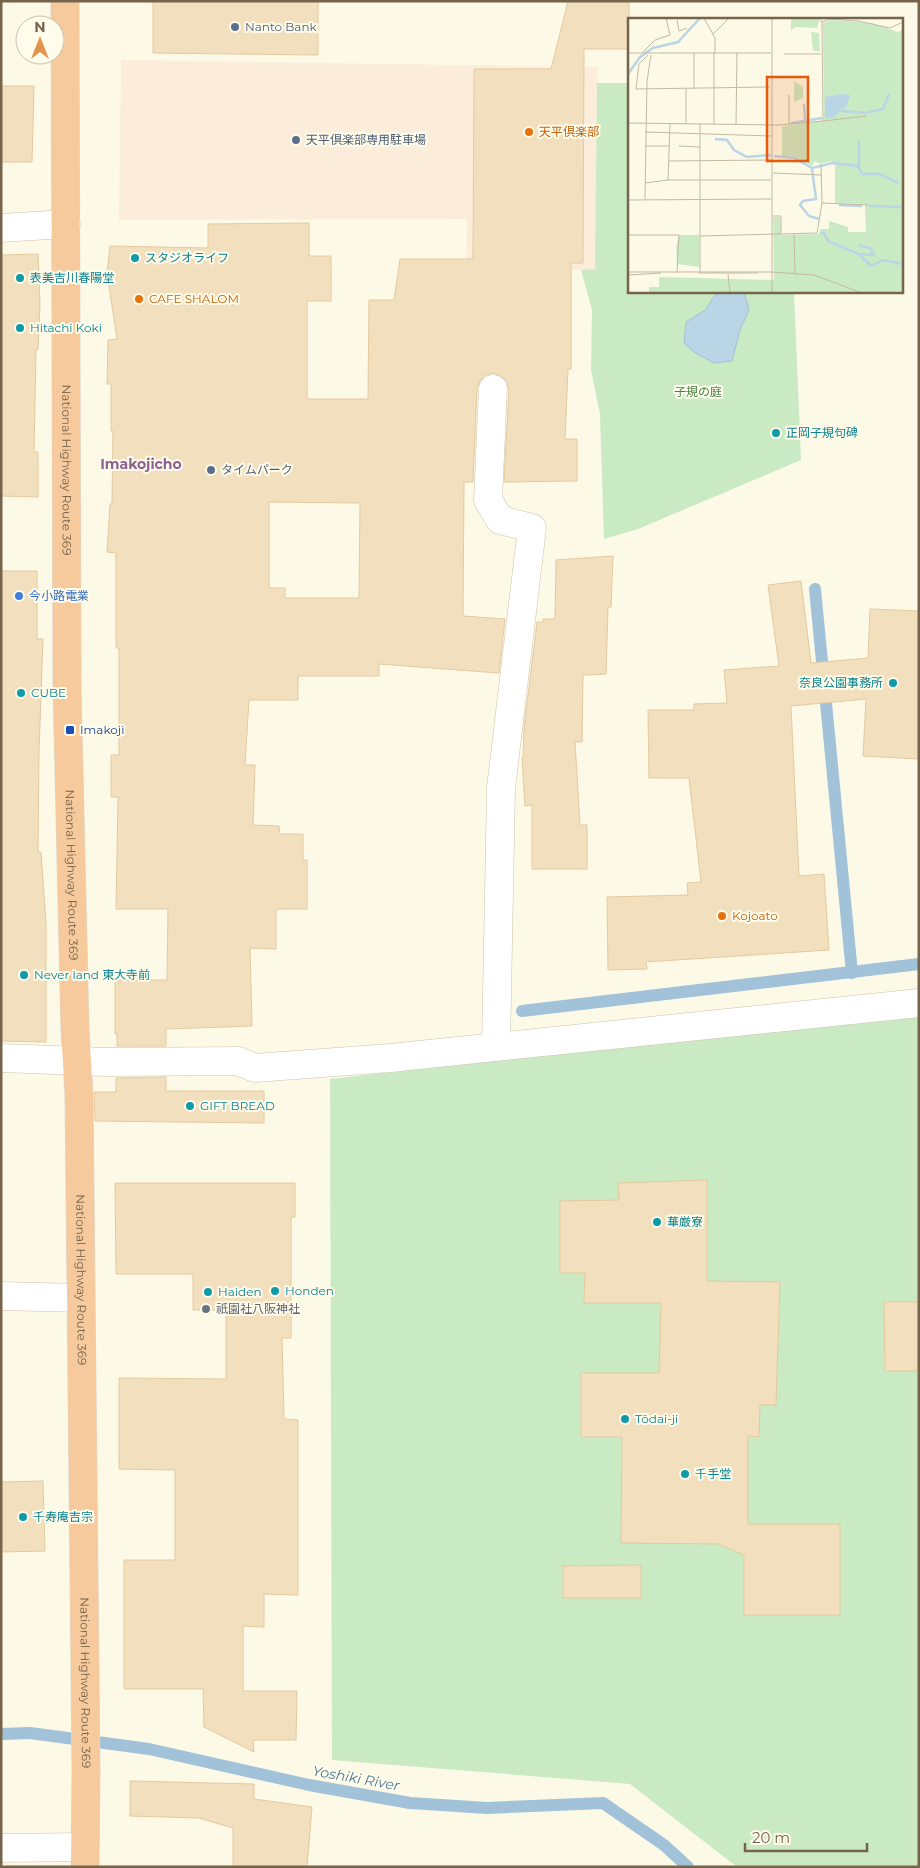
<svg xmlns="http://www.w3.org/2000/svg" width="920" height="1868" font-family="Montserrat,'Noto Sans JP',sans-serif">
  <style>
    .commercial { fill: #fcedda }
    .green { fill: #caeac4 }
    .water { fill: #bad5e6; stroke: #a1c2d8 }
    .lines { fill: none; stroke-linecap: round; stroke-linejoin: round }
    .stream { stroke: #a1c2d8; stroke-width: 12 }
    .building { fill: #f2dfbe; stroke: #e4ca9e; fill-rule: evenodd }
    .minor-casing { stroke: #cec3ac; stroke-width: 29 }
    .highway-casing { stroke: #dedad4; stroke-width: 29 }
    .minor { stroke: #fff; stroke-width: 28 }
    .highway { stroke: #f6ca9d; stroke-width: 28 }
    .service-dot { fill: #5c6f8a; stroke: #fffcec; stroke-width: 2 }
    .food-dot { fill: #e8710a; stroke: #fffcec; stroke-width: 2 }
    .culture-dot { fill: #0f9aa8; stroke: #fffcec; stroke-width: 2 }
    .shop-dot { fill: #3f7fe0; stroke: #fffcec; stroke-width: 2 }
    .transit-dot { fill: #1a4fb4; stroke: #fffcec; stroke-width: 2 }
    .worship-dot { fill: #6b7280; stroke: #fffcec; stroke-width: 2 }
    .labels { text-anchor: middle; stroke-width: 4; stroke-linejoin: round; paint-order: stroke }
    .service-label { font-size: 12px; fill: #4e5e75; stroke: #fffcec; text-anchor: start }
    .food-label { font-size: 12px; fill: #c56008; stroke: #fffcec; text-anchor: start }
    .culture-label { font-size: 12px; fill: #0d838f; stroke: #fffcec; text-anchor: start }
    .park-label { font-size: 12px; fill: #488145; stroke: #fffcec }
    .street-label { font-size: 12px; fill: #76644b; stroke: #fffcec }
    .shop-label { font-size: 12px; fill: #366cbe; stroke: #fffcec; text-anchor: start }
    .transit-label { font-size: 12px; fill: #164399; stroke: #fffcec; text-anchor: start }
    .worship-label { font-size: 12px; fill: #5b616d; stroke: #fffcec; text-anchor: start }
    .neighbourhood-label { font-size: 14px; font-weight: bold; fill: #8d6292; stroke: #fffcec }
    .water-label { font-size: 14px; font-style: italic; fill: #4a7897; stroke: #fffcec }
    .inset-river { fill: none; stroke: #bad5e6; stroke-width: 2.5 }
    .inset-road { fill: none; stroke: #c2b9a3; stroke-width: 1 }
    .view { fill: #e8590c; fill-opacity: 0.15; stroke: #e8590c; stroke-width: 2.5 }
    .inset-edge { fill: none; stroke: #76644b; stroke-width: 2.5 }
  </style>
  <rect width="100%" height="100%" fill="#fcf9e6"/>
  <!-- commercial -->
  <polygon class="commercial" points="121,60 598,67 595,270 466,268 467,219 119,220"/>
  <!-- green -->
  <g class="green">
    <polygon points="597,83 629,83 629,291 794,291 801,460 638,529 604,539 600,414 591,370 592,310 581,270 595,269"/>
    <polygon points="919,1014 919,1867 737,1867 630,1784 332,1760 330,1079 803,1025"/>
  </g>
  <!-- water -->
  <polygon class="water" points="718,291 744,291 749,310 740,330 732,361 714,363 694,352 684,343 686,322 705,310"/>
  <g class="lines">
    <!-- stream -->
    <g class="stream">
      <polyline points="815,589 852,973"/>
      <polyline points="522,1011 919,964"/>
      <polyline points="1,1734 30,1733 149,1749 309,1785 410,1803 487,1808 603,1803 664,1845 688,1867"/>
    </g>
  </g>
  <!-- building -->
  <g class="building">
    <polygon points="153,1 318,1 318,55 153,53"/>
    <path d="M 568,1 L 629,1 L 629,49 L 584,49 L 583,263 L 571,263 L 571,369 L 568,369 L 565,439 L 577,439 L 577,481 L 504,482 L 509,390 L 507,382 L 501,376 L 493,373 L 485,375 L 480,381 L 477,388 L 473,482 L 464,482 L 463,616 L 505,619 L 499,673 L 379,664 L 379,676 L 298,676 L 298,700 L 249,700 L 245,765 L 255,765 L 253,825 L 279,826 L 280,834 L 303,834 L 303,860 L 307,860 L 307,909 L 276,909 L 276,949 L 250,948 L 252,1026 L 166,1029 L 166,1046 L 117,1046 L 117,1034 L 115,1034 L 115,980 L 167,980 L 168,909 L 116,909 L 118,797 L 111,797 L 111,755 L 119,755 L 119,648 L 116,648 L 116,553 L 107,552 L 110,504 L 112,504 L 113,431 L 111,431 L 111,384 L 107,384 L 108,340 L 117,339 L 107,273 L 110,246 L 208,248 L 208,224 L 309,223 L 309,256 L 331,256 L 331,301 L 307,301 L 307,399 L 368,399 L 369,300 L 394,300 L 400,259 L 473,259 L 474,69 L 551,69 ZM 269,502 L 360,503 L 359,598 L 285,598 L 285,588 L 269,588 Z"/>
    <polygon points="1,86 34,86 32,162 1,162"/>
    <polygon points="38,254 40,304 38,350 36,350 34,452 38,452 38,497 1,496 1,255"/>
    <polygon points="613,556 611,607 608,607 606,674 583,675 582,742 575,742 580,825 587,825 587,869 532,869 532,805 525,806 522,758 523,758 524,728 537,622 543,622 543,619 555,619 556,560"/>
    <polygon points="1,571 37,571 37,639 43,639 39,751 38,852 41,852 46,923 46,1042 1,1041"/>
    <polygon points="801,581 811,663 868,658 870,609 919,611 919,759 863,756 866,699 791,706 799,876 824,874 829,950 646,962 647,969 608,970 607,897 688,895 687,883 701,882 689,778 649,778 648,710 694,710 694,704 727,703 724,670 779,666 768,585"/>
    <polygon points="166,1077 166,1091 264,1091 264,1123 95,1121 94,1092 116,1092 116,1078"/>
    <polygon points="707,1180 707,1281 780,1282 776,1405 760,1405 759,1437 748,1436 748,1524 840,1524 840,1615 744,1615 744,1555 719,1544 621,1543 622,1437 581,1437 581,1373 659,1373 661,1303 584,1303 585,1273 560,1273 560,1201 619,1200 618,1183"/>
    <polygon points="115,1183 295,1183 295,1217 291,1217 291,1338 282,1338 284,1419 298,1420 298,1595 264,1594 264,1627 243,1626 243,1691 297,1691 296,1740 253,1740 254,1752 204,1727 203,1689 124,1689 124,1560 175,1560 175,1470 119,1469 119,1378 226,1379 226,1310 193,1310 193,1274 116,1274"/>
    <polygon points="884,1302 919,1302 919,1371 885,1371"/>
    <polygon points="43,1481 45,1551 1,1552 1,1482"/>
    <polygon points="641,1565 641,1598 563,1598 563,1566"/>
    <polygon points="130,1781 254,1784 254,1799 312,1807 307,1867 233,1867 233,1828 199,1818 130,1816"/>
  </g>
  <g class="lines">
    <!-- minor casing -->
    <g class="minor-casing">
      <g id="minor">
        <polyline points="1,228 66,224"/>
        <polyline points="493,389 488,500 500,520 532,528 501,788 496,1047"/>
        <polyline points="1,1058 107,1062 238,1061 255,1068 390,1058 919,1003"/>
        <polyline points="1,1296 80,1298"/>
        <polyline points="1,1848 84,1847"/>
      </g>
    </g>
    <!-- highway casing -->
    <g class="highway-casing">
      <g id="highway">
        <path id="s1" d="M 65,1 L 67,686 L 75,1030 L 79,1095 L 86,1771 L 85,1867"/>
      </g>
    </g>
    <!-- minor -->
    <use href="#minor" class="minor"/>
    <!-- highway -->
    <use href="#highway" class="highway"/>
  </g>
  <!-- markers -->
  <g class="service-dot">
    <circle cx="235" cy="27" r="5"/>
    <circle cx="296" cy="140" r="5"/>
    <circle cx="211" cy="470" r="5"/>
  </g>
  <g class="food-dot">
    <circle cx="529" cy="132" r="5"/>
    <circle cx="139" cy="299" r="5"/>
    <circle cx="722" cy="916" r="5"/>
  </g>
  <g class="culture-dot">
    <circle cx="135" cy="258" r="5"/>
    <circle cx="20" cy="278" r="5"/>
    <circle cx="20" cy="328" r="5"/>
    <circle cx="776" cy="433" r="5"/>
    <circle cx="893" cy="683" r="5"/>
    <circle cx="21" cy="693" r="5"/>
    <circle cx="24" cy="975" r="5"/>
    <circle cx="190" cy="1106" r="5"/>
    <circle cx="657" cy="1222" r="5"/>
    <circle cx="275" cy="1291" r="5"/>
    <circle cx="208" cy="1292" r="5"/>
    <circle cx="625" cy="1419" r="5"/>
    <circle cx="685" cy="1474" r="5"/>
    <circle cx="23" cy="1517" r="5"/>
  </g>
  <circle class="shop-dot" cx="19" cy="596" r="5"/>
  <rect class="transit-dot" x="65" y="725" width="10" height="10" rx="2.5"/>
  <circle class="worship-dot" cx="206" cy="1309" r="5"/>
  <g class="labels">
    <!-- service labels -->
    <g class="service-label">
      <text x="245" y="31">Nanto Bank</text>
      <text x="306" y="144">天平倶楽部専用駐車場</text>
      <text x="221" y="474">タイムパーク</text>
    </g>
    <!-- food labels -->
    <g class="food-label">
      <text x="539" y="136">天平倶楽部</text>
      <text x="149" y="303">CAFE SHALOM</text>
      <text x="732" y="920">Kojoato</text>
    </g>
    <!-- culture labels -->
    <g class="culture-label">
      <text x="145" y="262">スタジオライフ</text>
      <text x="30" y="282">表美吉川春陽堂</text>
      <text x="30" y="332">Hitachi Koki</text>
      <text x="786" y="437">正岡子規句碑</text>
      <text x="883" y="687" text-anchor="end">奈良公園事務所</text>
      <text x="31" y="697">CUBE</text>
      <text x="34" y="979">Never land 東大寺前</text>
      <text x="200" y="1110">GIFT BREAD</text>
      <text x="667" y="1226">華厳寮</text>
      <text x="285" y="1295">Honden</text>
      <text x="218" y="1296">Haiden</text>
      <text x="635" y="1423">Tōdai-ji</text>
      <text x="695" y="1478">千手堂</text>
      <text x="33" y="1521">千寿庵吉宗</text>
    </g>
    <!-- park labels -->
    <g class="park-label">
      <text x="698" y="396">子規の庭</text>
    </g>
    <!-- street labels -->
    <g class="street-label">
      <text dy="4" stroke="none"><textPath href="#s1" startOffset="469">National Highway Route 369</textPath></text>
      <text dy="4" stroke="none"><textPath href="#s1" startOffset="874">National Highway Route 369</textPath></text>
      <text dy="4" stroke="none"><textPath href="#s1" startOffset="1279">National Highway Route 369</textPath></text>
      <text dy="4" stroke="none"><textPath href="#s1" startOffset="1682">National Highway Route 369</textPath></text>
    </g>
    <!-- shop labels -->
    <g class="shop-label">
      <text x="29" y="600">今小路電業</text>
    </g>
    <!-- transit labels -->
    <g class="transit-label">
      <text x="80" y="734">Imakoji</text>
    </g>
    <!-- worship labels -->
    <g class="worship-label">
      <text x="216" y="1313">祇園社八阪神社</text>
    </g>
    <!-- neighbourhood labels -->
    <g class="neighbourhood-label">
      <text x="141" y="469">Imakojicho</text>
    </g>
    <!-- water labels -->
    <g class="water-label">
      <text transform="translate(356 1778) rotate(10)" y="5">Yoshiki River</text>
    </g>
  </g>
  <!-- overview -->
  <g transform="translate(628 18)">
    <rect width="275" height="275" fill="#fcf9e6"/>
    <path d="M 163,0 L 191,0 L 191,4 L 189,10 L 167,9 L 163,13 ZM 203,2 L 244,5 L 270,14 L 275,12 L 275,275 L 21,275 L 21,269 L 31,269 L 31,259 L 146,262 L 145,199 L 152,199 L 153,217 L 191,216 L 192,211 L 201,211 L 201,203 L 220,209 L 220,214 L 238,214 L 237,186 L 207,185 L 207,147 L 203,143 L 192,146 L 187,143 L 184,148 L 167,139 L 154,138 L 154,108 L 196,103 L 195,5 ZM 183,14 L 191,15 L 192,33 L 185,33 ZM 166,63 L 175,69 L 175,80 L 166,84 ZM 51,217 L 71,217 L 71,249 L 49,246 L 48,229 Z" fill="#caeac4"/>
    <path d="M 214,76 L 222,77 L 219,87 L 206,99 L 197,101 L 197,79 Z" fill="#bad5e6"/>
    <path class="inset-river" d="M 0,56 L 12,39 L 25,30 L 50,24 L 72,0M 176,86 L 177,102M 213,93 L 237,95 L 255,91 L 261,76M 163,105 L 194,100M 87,121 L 99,122 L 106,132 L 119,139 L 143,137M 231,123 L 231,148M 146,138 L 166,140 L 184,150 L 204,145 L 230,148 L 234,156 L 251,156 L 271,165M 184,151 L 188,181 L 175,183 L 172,187 L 181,198 L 191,201M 211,187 L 234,188M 241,188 L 275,189M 192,215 L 196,215 L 200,223 L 231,236 L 243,248 L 255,242 L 275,246M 231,227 L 242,230 L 246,237 L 233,236"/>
    <path class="inset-road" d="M 76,0 L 87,20 L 87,35M 144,0 L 144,275M 49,2 L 51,13 L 59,10M 194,4 L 202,1 L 230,3 L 262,10 L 275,4M 85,16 L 101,0M 15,34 L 27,22 L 42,17 L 38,0M 0,35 L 143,35M 66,35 L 66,71M 86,35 L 86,106M 156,36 L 193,36M 20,37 L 11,46 L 8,71 L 142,69M 58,71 L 58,106M 161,77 L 161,106M 195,103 L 239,98M 0,105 L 151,107 L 195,103 L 194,4 L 191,0M 108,106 L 109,35M 17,114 L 143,118M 17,128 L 41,128M 51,128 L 72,129M 41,143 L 143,142M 145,155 L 193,157M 40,162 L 42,106M 17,165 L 40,162 L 143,162M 17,181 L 19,63 L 23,37M 0,182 L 143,181M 194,185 L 240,187M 145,198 L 153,198 L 153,216M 166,216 L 167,256M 0,217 L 51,217 L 49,255M 72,218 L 189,215 L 194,185 L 193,147M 0,254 L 144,254M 144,254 L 186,257 L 234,275M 71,255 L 130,255M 72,255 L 72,106M 100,256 L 102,275M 0,257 L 33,255"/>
    <path class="view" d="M 139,59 L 180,59 L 180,143 L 139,143 Z"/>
    <rect width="275" height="275" class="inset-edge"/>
  </g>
  <!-- border -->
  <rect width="920" height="1868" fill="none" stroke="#76644b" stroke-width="5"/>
  <!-- north arrow -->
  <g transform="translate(40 40)"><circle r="24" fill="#fffcec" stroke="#c8bfac"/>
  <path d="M0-4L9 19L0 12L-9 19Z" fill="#e5934c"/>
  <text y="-8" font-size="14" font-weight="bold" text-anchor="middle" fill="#76644b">N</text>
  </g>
  <!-- scale -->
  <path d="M745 1843v8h122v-8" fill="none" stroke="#76644b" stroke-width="2.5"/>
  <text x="752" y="1843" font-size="15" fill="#76644b" stroke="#fffcec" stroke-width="4" paint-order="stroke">20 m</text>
</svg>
